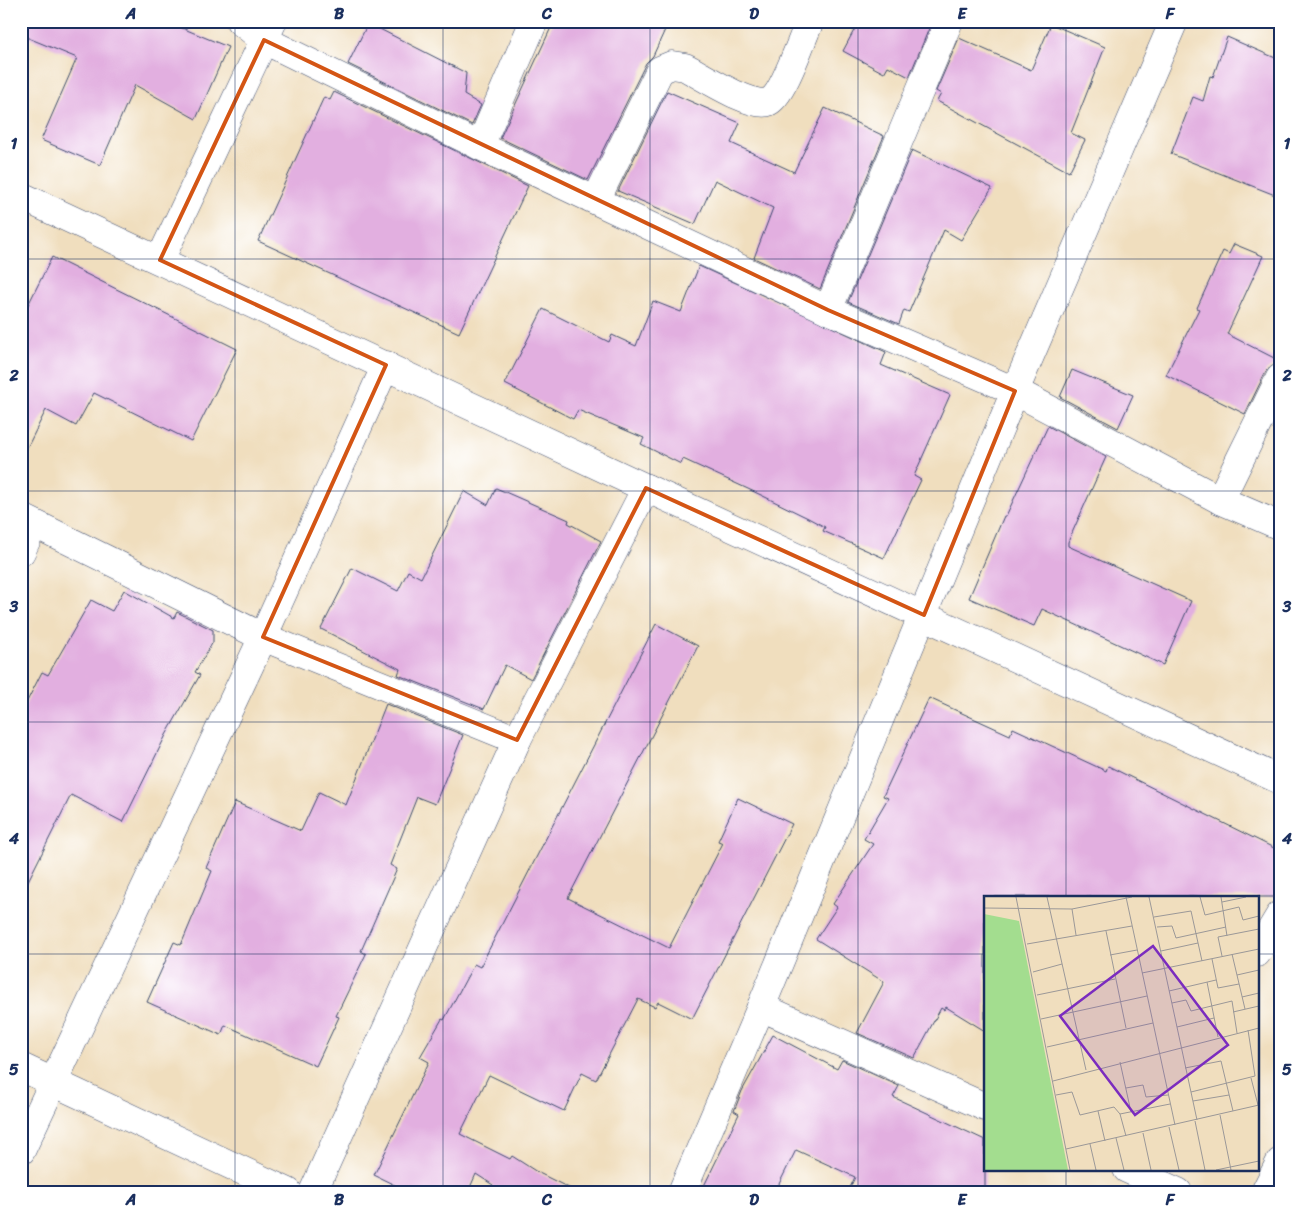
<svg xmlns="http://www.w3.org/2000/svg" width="1301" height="1213" font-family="Sriracha,sans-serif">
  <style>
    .building { fill: #e2afe0 }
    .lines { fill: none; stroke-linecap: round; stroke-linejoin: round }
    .minor-casing { stroke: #3b496c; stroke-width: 29 }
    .minor { stroke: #fff; stroke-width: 28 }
    .marked { fill: none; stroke: #d45514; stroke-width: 4; stroke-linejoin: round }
    .grid { fill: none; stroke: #1b2f5e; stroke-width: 1; stroke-opacity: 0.55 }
    .inset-road { fill: none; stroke: #9b9898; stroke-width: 1 }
    .view { fill: #7b2cbf; fill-opacity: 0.15; stroke: #7b2cbf; stroke-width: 2.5 }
    .inset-edge { fill: none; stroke: #1b2f5e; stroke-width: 2.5 }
    .neatline { fill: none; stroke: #1b2f5e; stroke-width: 2 }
    .grid-label { font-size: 16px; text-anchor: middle; font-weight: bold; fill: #1b2f5e }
  </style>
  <rect width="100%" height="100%" fill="#fff"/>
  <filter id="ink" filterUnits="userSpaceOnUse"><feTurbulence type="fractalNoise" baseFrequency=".02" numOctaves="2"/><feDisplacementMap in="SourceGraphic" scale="10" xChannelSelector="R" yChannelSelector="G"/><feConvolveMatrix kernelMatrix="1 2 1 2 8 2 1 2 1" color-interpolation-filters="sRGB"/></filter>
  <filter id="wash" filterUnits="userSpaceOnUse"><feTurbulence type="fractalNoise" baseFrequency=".0096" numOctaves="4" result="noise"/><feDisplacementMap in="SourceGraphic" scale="20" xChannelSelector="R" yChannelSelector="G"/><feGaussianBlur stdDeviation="1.12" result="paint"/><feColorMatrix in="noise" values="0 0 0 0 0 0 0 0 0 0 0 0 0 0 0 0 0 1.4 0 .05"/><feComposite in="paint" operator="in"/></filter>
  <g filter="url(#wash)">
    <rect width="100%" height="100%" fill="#f0debe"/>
    <g id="blocks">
      <!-- building -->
      <g class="building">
        <polygon points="21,21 165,21 228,47 196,119 135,85 100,165 41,140 77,58 21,35"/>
        <polygon points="554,21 669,21 653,56 646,63 588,180 500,138"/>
        <polygon points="859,21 920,21 930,26 909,77 888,66 884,73 843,51"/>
        <polygon points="368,23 466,73 464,95 481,105 472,125 348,64"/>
        <polygon points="1051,24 1105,47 1071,133 1085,140 1069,172 937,101 941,94 936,91 959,38 1031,70"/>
        <polygon points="1227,37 1280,60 1280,197 1171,154 1193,97 1203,101 1210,76 1213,77"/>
        <polygon points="667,91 740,123 731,143 794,172 825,108 884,136 820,289 754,258 773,208 715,180 695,224 618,191"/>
        <polygon points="334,92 528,186 459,333 258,241 324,97 330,100"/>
        <polygon points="912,150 992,188 961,240 944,230 909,312 904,310 899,324 848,302"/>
        <polygon points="1234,244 1263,256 1227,334 1280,361 1266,371 1245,414 1166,375 1199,309 1197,308 1223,251 1229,254"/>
        <polygon points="52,257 237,349 191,441 94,393 76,426 46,410 21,460 21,319"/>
        <polygon points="699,266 886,352 881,365 950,395 914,476 921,480 884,558 823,531 825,527 808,518 761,495 683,459 681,464 641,444 644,438 578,410 573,419 505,384 543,309 609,342 612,335 636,346 653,301 681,312"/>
        <polygon points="1072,370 1133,395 1118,428 1060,397"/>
        <polygon points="1280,414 1280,432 1273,429"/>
        <polygon points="1048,426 1106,457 1068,542 1068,546 1191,601 1163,665 1042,609 1034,626 969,598 1004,516 1006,516"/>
        <polygon points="496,488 569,520 568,523 601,541 531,679 505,665 484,709 398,675 400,669 321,629 352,568 398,591 408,571 421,578 464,491 488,505"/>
        <polygon points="124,590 174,618 177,612 213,630 213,642 195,672 200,675 166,735 123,822 71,795 21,895 21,713 42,672 48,675 91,600 112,611"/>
        <polygon points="656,624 698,646 568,898 669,948 723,843 718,841 738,798 792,824 692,1019 658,1002 655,1007 638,999 596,1080 582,1073 564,1111 489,1075 460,1134 510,1159 512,1156 537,1172 577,1192 489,1192 493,1185 476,1174 468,1192 409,1192 374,1175 429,1062 420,1057 442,1019 444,1020 474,964 480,967"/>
        <polygon points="929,698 1010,735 1013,728 1106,771 1108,766 1280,851 1280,897 985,897 985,1031 946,1007 944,1010 941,1008 914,1058 857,1033 884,982 816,939 837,907 833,904 873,844 864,839 888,798 883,796"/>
        <polygon points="386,704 463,735 435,804 417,797 390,865 397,869 361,951 366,954 336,1016 339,1017 316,1066 225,1025 221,1035 147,1002 174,942 181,945 212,871 206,868 235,802 301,831 319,792 346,805"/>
        <polygon points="773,1035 837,1069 842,1060 899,1086 893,1097 985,1140 985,1192 848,1192 855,1177 796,1150 775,1192 701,1192 739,1114 734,1111 742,1091"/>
      </g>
    </g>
  </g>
  <g filter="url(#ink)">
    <use href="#blocks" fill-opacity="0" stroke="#3b496c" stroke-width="1"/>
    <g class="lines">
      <!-- minor casing -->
      <g class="minor-casing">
        <g id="minor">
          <polyline points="240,21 264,40 480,146 828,310 1015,391 1220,500 1280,526"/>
          <polyline points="480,146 534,21"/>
          <polyline points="21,196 646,488 1280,780"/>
          <path d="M 596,200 L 660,70 L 672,65 L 685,67 C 701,75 753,109 768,102 C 783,96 802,38 810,21"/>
          <polyline points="160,260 273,21"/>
          <polyline points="828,310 949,21"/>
          <polyline points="1220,500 1280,378"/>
          <polyline points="21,517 263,637 517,740"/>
          <polyline points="21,552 34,524"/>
          <polyline points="1257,953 1280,915"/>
          <polyline points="761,1007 985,1107"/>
          <polyline points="21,1067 288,1192"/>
          <polyline points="21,1151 263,637 386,365"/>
          <polyline points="1127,1169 1178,1192"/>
          <polyline points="313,1192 517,740 646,488"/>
          <polyline points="682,1192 761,1007 1015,391 1174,21"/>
          <polyline points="1265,1192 1280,1162"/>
        </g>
      </g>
      <!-- minor -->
      <use href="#minor" class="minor"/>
    </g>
  </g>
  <!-- marked area -->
  <path class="marked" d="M 264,40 L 828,310 L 1015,391 L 924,615 L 646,488 L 517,740 L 263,637 L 386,365 L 160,260 Z"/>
  <!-- grid -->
  <path class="grid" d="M 235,21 L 235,1192M 443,21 L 443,1192M 650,21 L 650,1192M 858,21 L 858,1192M 1066,21 L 1066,897M 21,259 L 1280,259M 21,491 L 1280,491M 21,722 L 1280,722M 21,954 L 985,954M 1257,954 L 1280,954M 1066,1169 L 1066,1192"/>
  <!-- overview -->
  <g transform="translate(984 896)">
    <rect width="275" height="275" fill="#f0debe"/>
    <path d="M 0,18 L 35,25 L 84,274 L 0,274 Z" fill="#a3dd8f"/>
    <path class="inset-road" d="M 32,1 L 86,274M 63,1 L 102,174M 142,1 L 191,229M 165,1 L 213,224M 216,1 L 221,19 L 255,11 L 259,24 L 275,20M 237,1 L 243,40M 238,6 L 262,1M 0,12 L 88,13 L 148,1M 88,13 L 92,39M 170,21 L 207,15 L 218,65M 173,31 L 188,30 L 192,42 L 242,31M 122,35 L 142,132M 43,48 L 148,30M 177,55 L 214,47M 248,58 L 261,113M 126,59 L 153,54M 238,60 L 234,41 L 275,33M 228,63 L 234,92 L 255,88M 49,76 L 78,68M 158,77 L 275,53M 253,79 L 275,74M 223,86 L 234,141M 185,95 L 232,84M 53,99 L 131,83M 258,101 L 275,97M 188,107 L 202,104 L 207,115 L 248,105 L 253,137M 249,116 L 275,110M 57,123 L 163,100M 193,131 L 230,122M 63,151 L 169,127M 136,166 L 147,216M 201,172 L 237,165 L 249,215M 267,182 L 274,209M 69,185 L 275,132M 142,192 L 159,189 L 162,201 L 184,199M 207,196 L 271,180 L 264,134M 72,199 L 88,196 L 96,219 L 130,211 L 136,218M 209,205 L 245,199M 114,215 L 121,245M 236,219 L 247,274M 211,225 L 221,274M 185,231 L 195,274M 159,237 L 167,274M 142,240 L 136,218 L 186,208M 132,242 L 140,274M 106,248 L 112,274M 82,253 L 275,209M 232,274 L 275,265"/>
    <path class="view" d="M 169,50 L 244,149 L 151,219 L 76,120 Z"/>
    <rect width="275" height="275" class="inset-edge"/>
  </g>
  <!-- margin -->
  <rect width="1301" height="1213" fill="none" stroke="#fff" stroke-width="55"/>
  <rect x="28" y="28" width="1246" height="1158" class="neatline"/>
  <g class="grid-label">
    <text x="131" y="19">A</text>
    <text x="339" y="19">B</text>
    <text x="547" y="19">C</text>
    <text x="754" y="19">D</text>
    <text x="962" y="19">E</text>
    <text x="1170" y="19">F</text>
    <text x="14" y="149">1</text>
    <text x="1287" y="149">1</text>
    <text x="14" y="381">2</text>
    <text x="1287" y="381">2</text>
    <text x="14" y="612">3</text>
    <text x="1287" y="612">3</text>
    <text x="14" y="844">4</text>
    <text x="1287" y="844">4</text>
    <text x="14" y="1075">5</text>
    <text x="1287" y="1075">5</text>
    <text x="131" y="1205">A</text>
    <text x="339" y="1205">B</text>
    <text x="547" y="1205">C</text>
    <text x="754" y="1205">D</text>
    <text x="962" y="1205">E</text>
    <text x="1170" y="1205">F</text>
  </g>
</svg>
